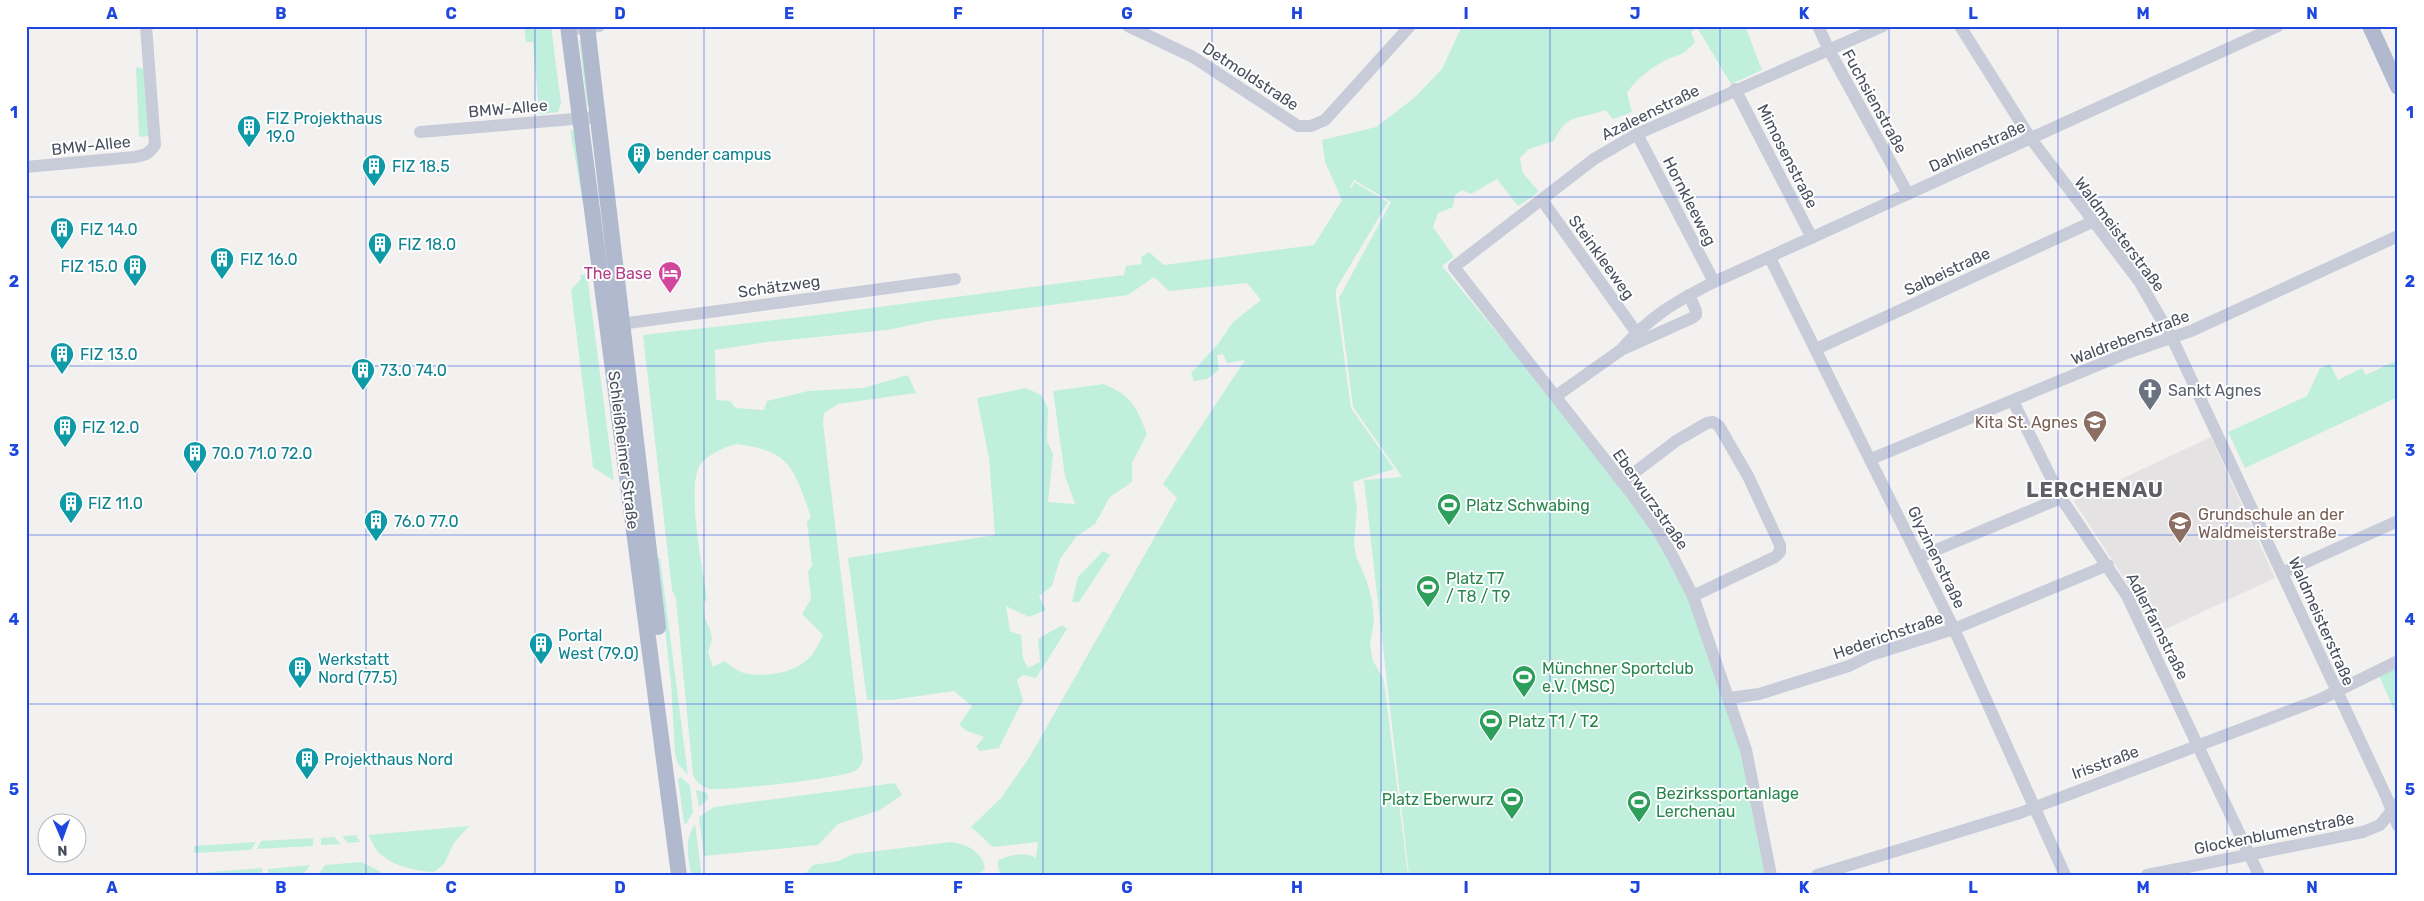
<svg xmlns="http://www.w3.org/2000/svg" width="2424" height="901" font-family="Rubik,sans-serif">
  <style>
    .education { fill: #e4e2e2 }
    .green { fill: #c1efdd; fill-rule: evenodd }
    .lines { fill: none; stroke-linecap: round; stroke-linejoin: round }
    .minor { stroke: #c8ccd8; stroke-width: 12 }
    .major { stroke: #b1b9ce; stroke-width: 16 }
    .grid { fill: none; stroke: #1e47e0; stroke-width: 1; stroke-opacity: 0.55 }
    .labels { text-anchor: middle; stroke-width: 4; stroke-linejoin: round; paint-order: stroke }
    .street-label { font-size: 16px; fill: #494f5e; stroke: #fff }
    .culture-label { font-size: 16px; fill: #0d838f; stroke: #fff; text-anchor: start }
    .hotel-label { font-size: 16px; fill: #b23c85; stroke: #fff; text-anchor: end }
    .worship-label { font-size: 16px; fill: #5b616d; stroke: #fff; text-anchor: start }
    .education-label { font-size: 16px; fill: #785e54; stroke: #fff; text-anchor: end }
    .leisure-label { font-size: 16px; fill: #27864d; stroke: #fff; text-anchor: start }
    .district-label { font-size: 21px; font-weight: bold; letter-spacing: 1px; fill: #5d5f65; stroke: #fff }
    .neatline { fill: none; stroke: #1e47e0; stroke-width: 2 }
    .grid-label { font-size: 16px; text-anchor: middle; font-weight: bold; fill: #1e47e0 }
  </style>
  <rect width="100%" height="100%" fill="#f3f1f0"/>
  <!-- education -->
  <polygon class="education" points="2211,437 2275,578 2153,635 2131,589 2074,501"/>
  <!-- green -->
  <g class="green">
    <polygon points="524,26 551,26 561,103 558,112 540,114 539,112 533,42 526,42"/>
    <path d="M 1462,26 L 1745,26 L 1762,70 L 1731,84 L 1698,29 L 1695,29 L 1691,32 L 1695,42 C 1680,59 1682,52 1666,60 C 1652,67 1635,80 1627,93 L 1632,112 L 1613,119 L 1605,110 C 1578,121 1568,111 1554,141 L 1529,149 L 1520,158 L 1523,173 L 1539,192 L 1518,206 L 1497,179 L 1471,194 L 1462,190 L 1455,195 L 1453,207 L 1438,213 L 1433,227 L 1454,257 L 1442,266 L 1556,404 L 1632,501 L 1664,550 L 1687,593 L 1740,749 L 1767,875 L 1409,875 L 1364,480 L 1402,477 L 1353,407 L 1339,298 L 1391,202 L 1354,180 L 1350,187 L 1352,188 L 1354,182 L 1388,202 L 1336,289 L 1336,297 L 1351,408 L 1394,469 L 1353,482 L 1357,509 L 1354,544 L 1356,556 L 1366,579 L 1372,600 L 1374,621 L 1370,645 L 1373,661 L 1383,678 L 1385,689 L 1408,875 L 1001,875 L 998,867 L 998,860 C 1010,855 1024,851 1036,858 L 1038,842 L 993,847 L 971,827 L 1001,798 L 1029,758 L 1177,498 L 1163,484 L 1245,360 L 1227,363 L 1223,354 L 1217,355 L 1219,370 L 1207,379 L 1194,381 L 1191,373 L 1218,344 L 1233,322 L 1261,300 L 1247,283 L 1169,291 L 1154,277 L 1128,295 L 935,320 L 887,330 L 767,342 L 715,350 L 716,400 L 730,401 L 736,408 L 764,410 L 767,401 L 808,391 L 863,388 L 908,375 L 916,393 L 838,404 L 824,413 L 823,423 L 863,759 C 861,764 860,768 855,771 C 844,778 725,791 710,789 C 702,787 696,782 693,775 L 676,599 L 672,590 L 643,335 L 818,315 L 1124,275 L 1126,266 L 1142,264 L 1141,257 L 1149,252 L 1164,265 L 1314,245 L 1342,200 L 1325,162 L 1322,140 L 1376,127 L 1414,98 L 1442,69 ZM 737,444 C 792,451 794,470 811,517 L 807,522 L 812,565 L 808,572 L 811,599 L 802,614 L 823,635 C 819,642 816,650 811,656 C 796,673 766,678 744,673 C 737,671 730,665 724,661 L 713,667 L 708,652 L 712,639 L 710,629 L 705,618 L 703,603 L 707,599 C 703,571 686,486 700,465 C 709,453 723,448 737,444 Z"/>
    <polygon points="579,40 581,40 589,106 587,106"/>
    <polygon points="136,67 144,69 150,136 139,137"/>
    <polygon points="570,129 576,133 585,201 583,204"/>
    <polygon points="587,274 614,481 593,467 571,290 581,279 580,275"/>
    <polygon points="2397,360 2398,397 2245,468 2228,432 2307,396 2320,368 2330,364 2338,380 2362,368 2366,375"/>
    <path d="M 1104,384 C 1133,397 1136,406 1147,434 L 1132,463 L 1132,482 L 1110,497 L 1095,524 L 1076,537 L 1060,559 L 1052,586 L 1039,596 L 1046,610 L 1029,617 L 1006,606 L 1010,631 L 1021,635 L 1023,658 L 1028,668 L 1040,662 L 1038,639 L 1062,625 L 1067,629 L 1036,678 L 1023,675 L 1017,680 L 1023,700 L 999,748 L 980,751 L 976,747 L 984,737 L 967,731 L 959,725 L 972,706 L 954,691 L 892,700 L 867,700 L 848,558 L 995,535 L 989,458 L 977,398 L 1026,388 L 1041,395 L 1048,408 L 1047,441 L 1053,454 L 1048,502 L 1075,504 L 1065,476 L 1053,391 Z"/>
    <polygon points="1103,551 1110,555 1079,602 1072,602 1078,577"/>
    <polygon points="657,558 660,558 688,775 678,764 675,754 671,683"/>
    <polygon points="2398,668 2398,718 2379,676"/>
    <polygon points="680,777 690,785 693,813 686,824 684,823 678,779"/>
    <polygon points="895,783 902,795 880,810 838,824 818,845 704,856 699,817 714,807"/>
    <polygon points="696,790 707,793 708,799 699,807"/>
    <path d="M 695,824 L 701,870 L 701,875 L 691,875 C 688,856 684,840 695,824 Z"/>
    <path d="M 469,826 L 454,843 L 444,864 L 434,872 C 415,871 392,866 378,852 C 374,847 371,840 368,835 Z"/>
    <polygon points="356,835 360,842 348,843 342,836"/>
    <polygon points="334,837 341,844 321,845 321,838"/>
    <polygon points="313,838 313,846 257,849 261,841"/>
    <polygon points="256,842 251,850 194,853 194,846"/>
    <path d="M 951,842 C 966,844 982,851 985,868 L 982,872 L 971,875 L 804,875 L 813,865 L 839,861 L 853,854 Z"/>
    <polygon points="361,862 381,872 380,875 318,875 325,865"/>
    <polygon points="310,865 303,875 268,875 268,869"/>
    <polygon points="262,868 263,875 171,875"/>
  </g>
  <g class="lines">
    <!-- minor -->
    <g class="minor">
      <polyline points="1128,26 1193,57 1298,126 1311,126 1325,120 1410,26"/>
      <polyline points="1818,26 1829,50 1908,194"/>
      <polyline points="1960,26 2031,139 2139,281 2172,338 2386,796 2398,826"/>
      <polyline points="569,30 599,26"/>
      <polyline points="1735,89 1812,238"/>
      <polyline points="420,132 598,117"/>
      <polyline points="1637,134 1714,282"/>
      <path d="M 26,167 L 135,157 C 145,155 149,154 155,145 L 146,26"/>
      <polyline points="1542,200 1636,332"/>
      <polyline points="1770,258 1954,629 2065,875"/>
      <polyline points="613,325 955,279"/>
      <polyline points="1816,349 2092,222"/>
      <path d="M 1621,350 C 1650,316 1675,302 1714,282 L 2278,26"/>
      <polyline points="1556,396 1621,350 1692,318 1696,315 1696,311 1689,295"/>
      <polyline points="2013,401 2061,498 2127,596 2259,875"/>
      <polyline points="1871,459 2127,353 2191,331 2398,236"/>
      <polyline points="1622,482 1676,441 1707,423 1713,422 1719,426 1748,476 1780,545 1780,552 1775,557 1693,596"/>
      <polyline points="1919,557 2061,498"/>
      <polyline points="2282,573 2398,521"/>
      <polyline points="1729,698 1759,694 1849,666 1871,655 1954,629 2108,565"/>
      <polyline points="1771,875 1746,750 1693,596 1673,557 1659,532 1631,493 1454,267 1594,159 1637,134 1883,26"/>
      <polyline points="1817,875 2020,813 2321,699 2398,661"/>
      <polyline points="2147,875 2363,832 2380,825 2398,803"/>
    </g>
    <!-- major -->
    <g class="major">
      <polyline points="568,26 679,875"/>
      <polyline points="587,26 658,627"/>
      <polyline points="2370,26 2398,87"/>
    </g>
  </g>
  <!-- grid -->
  <path class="grid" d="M 197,26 L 197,875M 366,26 L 366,875M 535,26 L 535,875M 704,26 L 704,875M 874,26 L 874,875M 1043,26 L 1043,875M 1212,26 L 1212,875M 1381,26 L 1381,875M 1550,26 L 1550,875M 1720,26 L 1720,875M 1889,26 L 1889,875M 2058,26 L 2058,875M 2227,26 L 2227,875M 26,197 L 2398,197M 26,366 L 2398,366M 26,535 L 2398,535M 26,704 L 2398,704"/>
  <!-- icons -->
  <defs>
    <g id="building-pin" transform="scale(1.25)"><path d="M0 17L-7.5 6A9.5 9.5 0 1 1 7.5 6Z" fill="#0f9aa8" stroke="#fff"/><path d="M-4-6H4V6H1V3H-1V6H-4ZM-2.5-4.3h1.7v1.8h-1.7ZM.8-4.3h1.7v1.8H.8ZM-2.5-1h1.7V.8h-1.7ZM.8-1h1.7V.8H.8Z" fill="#fff"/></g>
    <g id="hotel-pin" transform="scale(1.25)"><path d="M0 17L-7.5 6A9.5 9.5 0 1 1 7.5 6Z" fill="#d1479c" stroke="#fff"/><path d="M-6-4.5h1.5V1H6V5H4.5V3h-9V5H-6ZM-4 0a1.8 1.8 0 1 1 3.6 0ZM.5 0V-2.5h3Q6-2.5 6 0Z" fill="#fff"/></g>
    <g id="church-pin" transform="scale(1.25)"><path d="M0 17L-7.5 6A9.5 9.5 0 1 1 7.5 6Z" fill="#6b7280" stroke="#fff"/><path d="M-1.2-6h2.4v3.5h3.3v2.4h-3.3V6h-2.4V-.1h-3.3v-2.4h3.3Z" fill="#fff"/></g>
    <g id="school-pin" transform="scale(1.25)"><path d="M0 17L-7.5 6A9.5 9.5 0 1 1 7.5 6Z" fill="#8d6e63" stroke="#fff"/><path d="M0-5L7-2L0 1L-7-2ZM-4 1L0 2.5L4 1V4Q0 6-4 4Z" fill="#fff"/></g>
    <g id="stadium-pin" transform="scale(1.25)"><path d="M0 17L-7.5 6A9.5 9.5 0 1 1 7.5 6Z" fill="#2e9e5b" stroke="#fff"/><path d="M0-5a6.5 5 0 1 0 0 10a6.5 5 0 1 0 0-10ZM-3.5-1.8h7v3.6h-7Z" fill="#fff"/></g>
  </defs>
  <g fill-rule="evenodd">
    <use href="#building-pin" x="249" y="127"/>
    <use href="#building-pin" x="639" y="154"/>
    <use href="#building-pin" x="374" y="166"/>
    <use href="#building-pin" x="62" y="229"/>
    <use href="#building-pin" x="380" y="244"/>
    <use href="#building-pin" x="222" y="259"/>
    <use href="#building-pin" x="135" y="266"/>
    <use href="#hotel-pin" x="670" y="273"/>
    <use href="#building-pin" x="62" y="354"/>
    <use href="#building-pin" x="363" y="370"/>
    <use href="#church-pin" x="2150" y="390"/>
    <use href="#school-pin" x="2095" y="422"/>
    <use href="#building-pin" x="65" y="427"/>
    <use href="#building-pin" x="195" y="453"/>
    <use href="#building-pin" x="71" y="503"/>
    <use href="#stadium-pin" x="1449" y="505"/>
    <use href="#building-pin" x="376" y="521"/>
    <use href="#school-pin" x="2180" y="523"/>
    <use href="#stadium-pin" x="1428" y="587"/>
    <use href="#building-pin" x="541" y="644"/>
    <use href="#building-pin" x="300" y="668"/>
    <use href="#stadium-pin" x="1524" y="677"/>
    <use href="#stadium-pin" x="1491" y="721"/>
    <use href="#building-pin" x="307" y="759"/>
    <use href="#stadium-pin" x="1512" y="799"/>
    <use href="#stadium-pin" x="1639" y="802"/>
  </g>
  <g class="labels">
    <!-- street labels -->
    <g class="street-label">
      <text transform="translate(1251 76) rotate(33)" y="6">Detmoldstraße</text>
      <text transform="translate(1875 101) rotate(61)" y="6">Fuchsienstraße</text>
      <text transform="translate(508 108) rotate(-5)" y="6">BMW-Allee</text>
      <text transform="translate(1650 112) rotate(-26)" y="6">Azaleenstraße</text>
      <text transform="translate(91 145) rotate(-6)" y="6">BMW-Allee</text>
      <text transform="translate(1977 146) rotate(-24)" y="6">Dahlienstraße</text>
      <text transform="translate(1788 156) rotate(63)" y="6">Mimosenstraße</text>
      <text transform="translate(1690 201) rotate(63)" y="6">Hornkleeweg</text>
      <text transform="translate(2120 234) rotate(53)" y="6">Waldmeisterstraße</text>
      <text transform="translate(1602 257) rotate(54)" y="6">Steinkleeweg</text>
      <text transform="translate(1947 271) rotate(-25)" y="6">Salbeistraße</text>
      <text transform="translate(779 286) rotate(-8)" y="6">Schätzweg</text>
      <text transform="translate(2130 337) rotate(-21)" y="6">Waldrebenstraße</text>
      <text transform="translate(624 450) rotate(83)" y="6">Schleißheimer Straße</text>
      <text transform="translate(1651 499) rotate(55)" y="6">Eberwurzstraße</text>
      <text transform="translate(1937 557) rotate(64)" y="6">Glyzinenstraße</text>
      <text transform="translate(2322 621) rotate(66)" y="6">Waldmeisterstraße</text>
      <text transform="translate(2158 626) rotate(63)" y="6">Adlerfarnstraße</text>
      <text transform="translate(1888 635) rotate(-19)" y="6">Hederichstraße</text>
      <text transform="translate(2105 762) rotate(-20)" y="6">Irisstraße</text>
      <text transform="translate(2274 833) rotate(-11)" y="6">Glockenblumenstraße</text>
    </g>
    <!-- culture labels -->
    <g class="culture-label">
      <text x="266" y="124">FIZ Projekthaus<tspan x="266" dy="18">19.0</tspan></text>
      <text x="656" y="160">bender campus</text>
      <text x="392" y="172">FIZ 18.5</text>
      <text x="80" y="235">FIZ 14.0</text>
      <text x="398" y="250">FIZ 18.0</text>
      <text x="240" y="265">FIZ 16.0</text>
      <text x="118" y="272" text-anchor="end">FIZ 15.0</text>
      <text x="80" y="360">FIZ 13.0</text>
      <text x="380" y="376">73.0 74.0</text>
      <text x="82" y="433">FIZ 12.0</text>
      <text x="212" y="459">70.0 71.0 72.0</text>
      <text x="88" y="509">FIZ 11.0</text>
      <text x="394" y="527">76.0 77.0</text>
      <text x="558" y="641">Portal<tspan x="558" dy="18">West (79.0)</tspan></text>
      <text x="318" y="665">Werkstatt<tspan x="318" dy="18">Nord (77.5)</tspan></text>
      <text x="324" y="765">Projekthaus Nord</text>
    </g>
    <!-- hotel labels -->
    <g class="hotel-label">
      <text x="652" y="279">The Base</text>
    </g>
    <!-- worship labels -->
    <g class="worship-label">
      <text x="2168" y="396">Sankt Agnes</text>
    </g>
    <!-- education labels -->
    <g class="education-label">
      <text x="2078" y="428">Kita St. Agnes</text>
      <text x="2198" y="520" text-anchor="start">Grundschule an der<tspan x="2198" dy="18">Waldmeisterstraße</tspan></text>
    </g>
    <!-- leisure labels -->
    <g class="leisure-label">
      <text x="1466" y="511">Platz Schwabing</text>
      <text x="1446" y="584">Platz T7<tspan x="1446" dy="18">/ T8 / T9</tspan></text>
      <text x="1542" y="674">Münchner Sportclub<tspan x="1542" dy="18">e.V. (MSC)</tspan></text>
      <text x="1508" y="727">Platz T1 / T2</text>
      <text x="1656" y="799">Bezirkssportanlage<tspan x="1656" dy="18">Lerchenau</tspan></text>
      <text x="1494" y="805" text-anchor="end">Platz Eberwurz</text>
    </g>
    <!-- district labels -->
    <g class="district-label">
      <text x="2095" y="497">LERCHENAU</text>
    </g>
  </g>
  <!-- border -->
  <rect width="2424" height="901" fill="none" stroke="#ffffff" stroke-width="55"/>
  <!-- north arrow -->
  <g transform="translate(62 838) rotate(178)"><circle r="24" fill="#ffffff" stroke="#b6b9bf"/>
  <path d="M0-4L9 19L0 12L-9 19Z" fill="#1e47e0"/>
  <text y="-8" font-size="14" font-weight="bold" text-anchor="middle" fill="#494f5e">N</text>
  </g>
  <rect x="28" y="28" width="2368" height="846" class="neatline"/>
  <g class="grid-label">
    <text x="112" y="19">A</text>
    <text x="281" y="19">B</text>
    <text x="451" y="19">C</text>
    <text x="620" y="19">D</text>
    <text x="789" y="19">E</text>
    <text x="958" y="19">F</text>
    <text x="1127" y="19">G</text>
    <text x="1297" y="19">H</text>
    <text x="1466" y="19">I</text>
    <text x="1635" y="19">J</text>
    <text x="1804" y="19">K</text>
    <text x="1973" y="19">L</text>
    <text x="2143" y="19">M</text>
    <text x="2312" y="19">N</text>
    <text x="14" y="118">1</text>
    <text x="2410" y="118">1</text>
    <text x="14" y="287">2</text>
    <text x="2410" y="287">2</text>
    <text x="14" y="456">3</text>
    <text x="2410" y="456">3</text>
    <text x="14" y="625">4</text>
    <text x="2410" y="625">4</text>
    <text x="14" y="795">5</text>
    <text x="2410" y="795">5</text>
    <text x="112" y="893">A</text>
    <text x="281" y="893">B</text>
    <text x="451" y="893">C</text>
    <text x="620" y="893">D</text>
    <text x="789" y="893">E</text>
    <text x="958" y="893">F</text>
    <text x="1127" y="893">G</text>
    <text x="1297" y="893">H</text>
    <text x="1466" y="893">I</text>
    <text x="1635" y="893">J</text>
    <text x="1804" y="893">K</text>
    <text x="1973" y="893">L</text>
    <text x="2143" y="893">M</text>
    <text x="2312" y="893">N</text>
  </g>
</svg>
